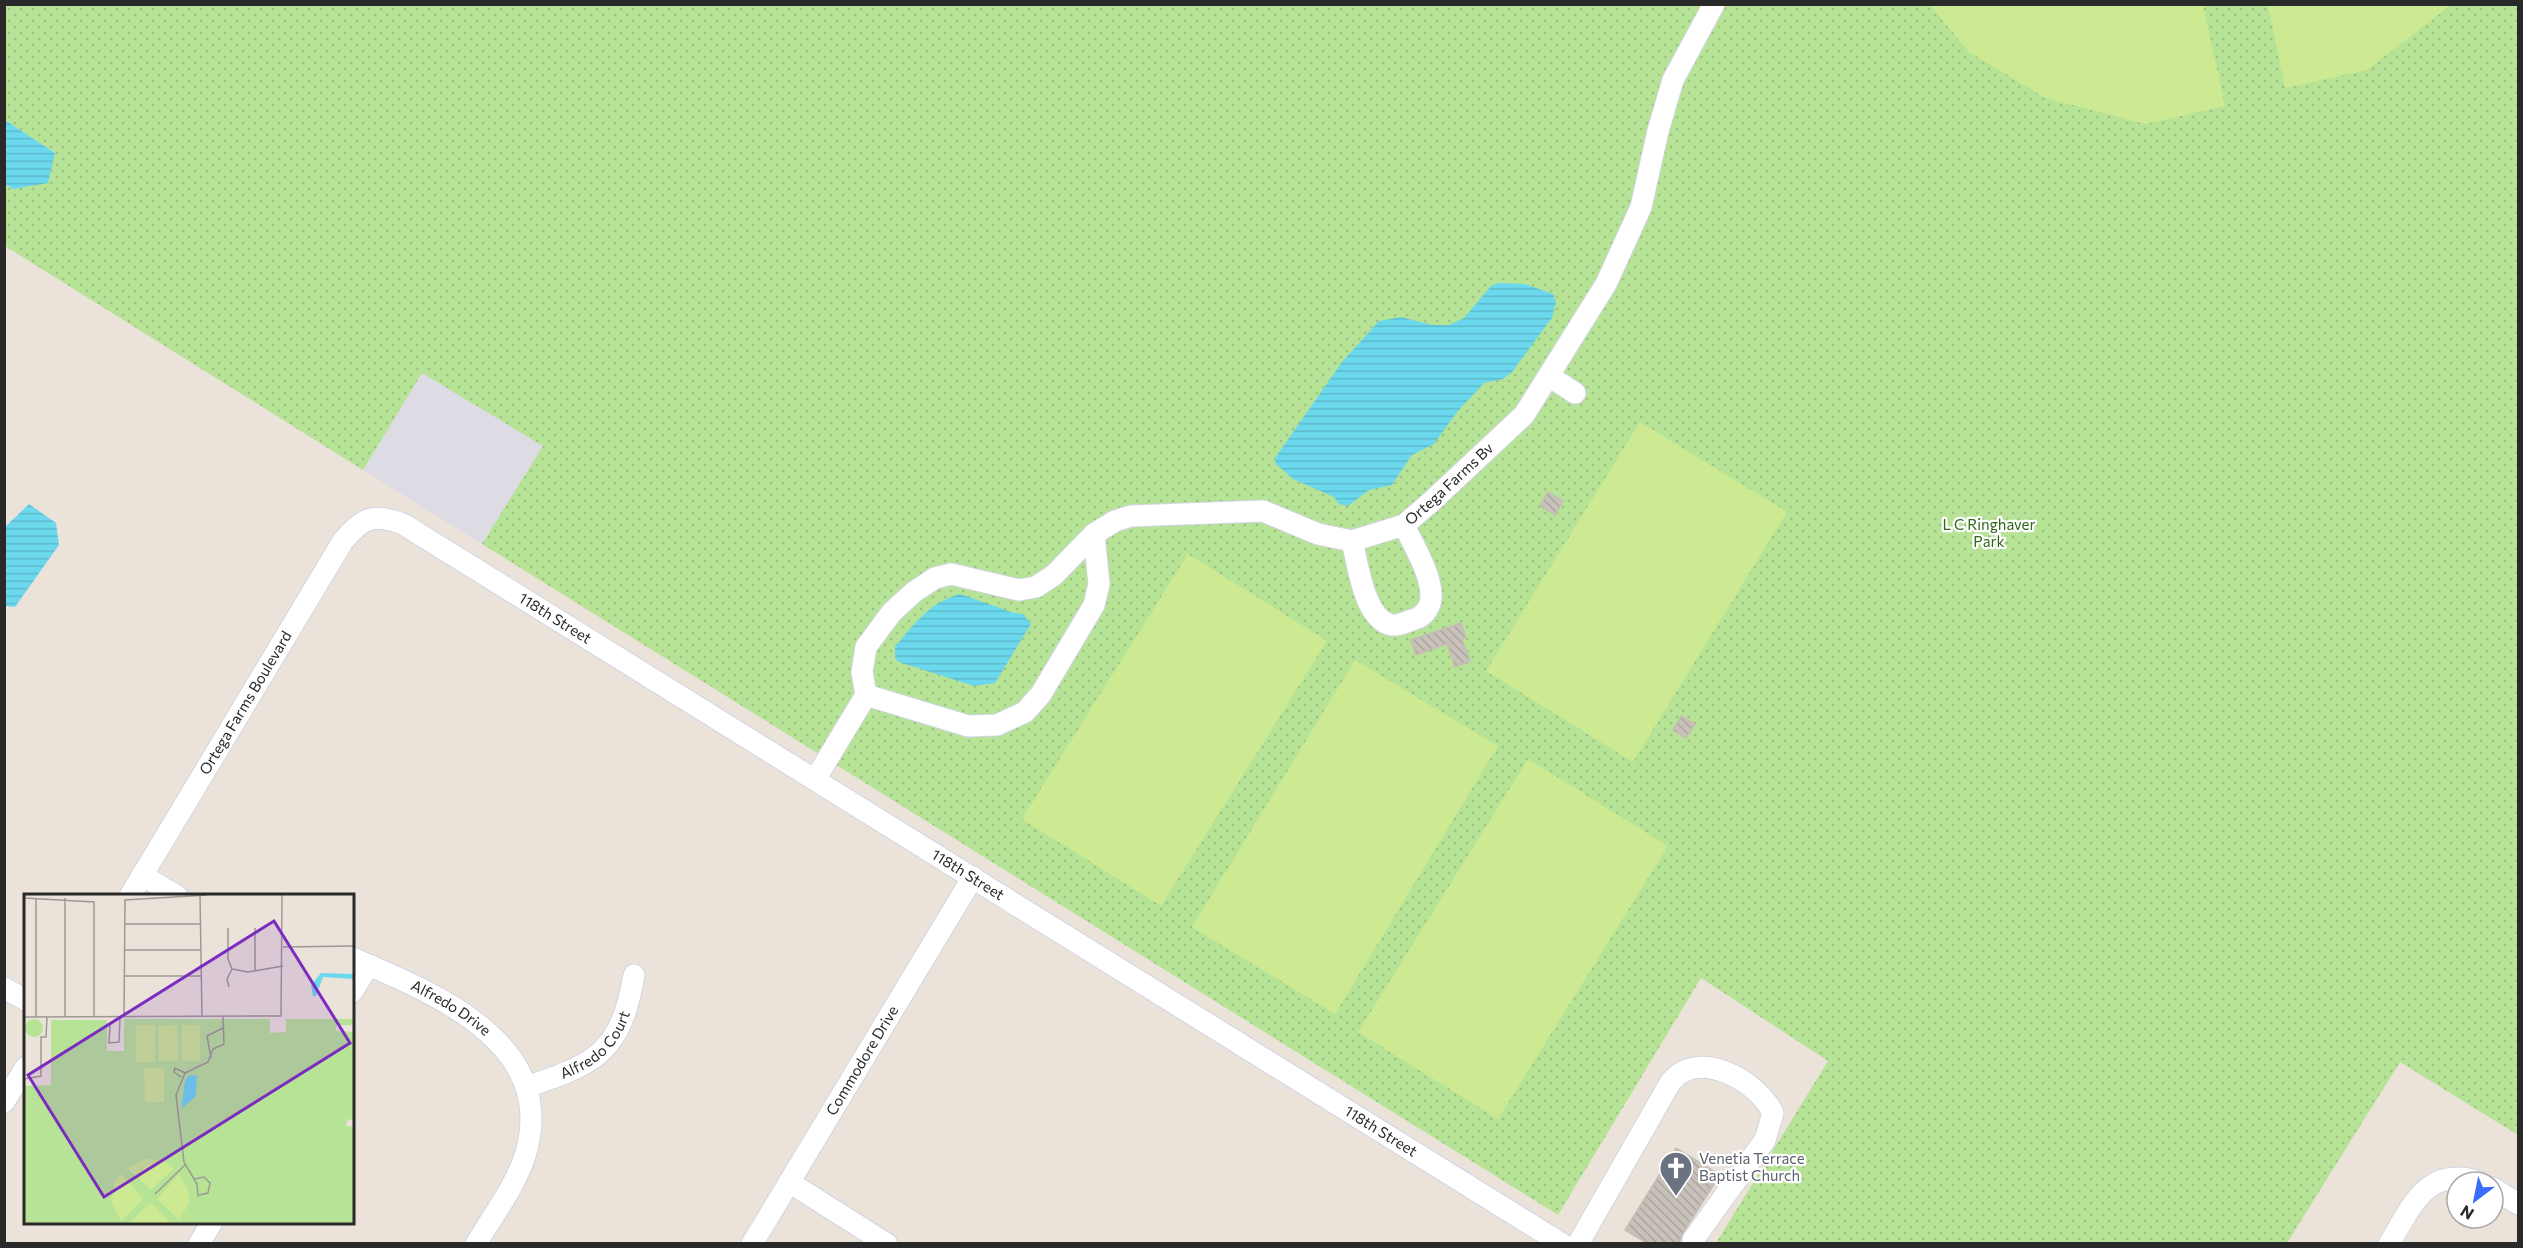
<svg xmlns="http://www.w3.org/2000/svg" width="2523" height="1248" font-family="Commissioner,sans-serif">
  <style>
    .industrial { fill: #dddbe4 }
    .grass { fill: url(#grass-dots) }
    .pitch { fill: #cdea92 }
    .water { fill: url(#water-rules) }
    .building { fill: url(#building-back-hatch); stroke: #c7beb4; stroke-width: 1.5 }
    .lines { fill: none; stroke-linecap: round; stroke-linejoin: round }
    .minor-casing { stroke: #d0d5e2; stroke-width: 23 }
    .minor { stroke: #fff; stroke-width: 21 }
    .labels { text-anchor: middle; stroke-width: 4.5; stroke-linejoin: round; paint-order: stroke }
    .street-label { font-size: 15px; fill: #292929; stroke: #fff }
    .park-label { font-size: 15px; fill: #306619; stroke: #fff }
    .worship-label { font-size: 15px; fill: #5b616d; stroke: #fff; text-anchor: start }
    .inset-road { fill: none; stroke: #9d9993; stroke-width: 1.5 }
    .view { fill: #7b2cbf; fill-opacity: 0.15; stroke: #7b2cbf; stroke-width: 3 }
    .inset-edge { fill: none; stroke: #292929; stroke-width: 3 }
  </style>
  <defs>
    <pattern id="grass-dots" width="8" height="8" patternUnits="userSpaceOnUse" patternTransform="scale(1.5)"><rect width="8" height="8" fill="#b7e396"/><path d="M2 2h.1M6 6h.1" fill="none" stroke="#9dc381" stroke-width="1.8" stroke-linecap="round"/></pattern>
    <pattern id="water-rules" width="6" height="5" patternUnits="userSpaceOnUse" patternTransform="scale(1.5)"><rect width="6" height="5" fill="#6cd8ee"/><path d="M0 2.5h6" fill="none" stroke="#5eb9cc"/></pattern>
    <pattern id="building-back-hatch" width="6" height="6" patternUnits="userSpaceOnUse" patternTransform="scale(1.5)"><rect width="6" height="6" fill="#c7c1b9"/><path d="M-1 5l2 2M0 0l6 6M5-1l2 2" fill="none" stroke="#aba69f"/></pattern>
  </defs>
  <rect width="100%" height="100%" fill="#ebe3da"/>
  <!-- industrial -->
  <polygon class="industrial" points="422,372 544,447 482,544 363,470"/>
  <!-- grass -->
  <polygon class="grass" points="5,5 2518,5 2518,1135 2400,1062 2287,1243 1716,1243 1828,1061 1701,978 1558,1215 482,544 543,446 422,373 363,470 5,246 4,184 13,189 55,153 5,120"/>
  <!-- pitch -->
  <g class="pitch">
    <polygon points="1930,5 2203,5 2225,106 2145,124 2046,98 1969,52"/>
    <polygon points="2268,5 2268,4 2451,5 2367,70 2285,88"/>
    <polygon points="1640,422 1787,512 1633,762 1486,671"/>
    <polygon points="1188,554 1327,641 1161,906 1022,819"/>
    <polygon points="1355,660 1498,746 1335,1014 1192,927"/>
    <polygon points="1528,759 1668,846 1498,1119 1358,1032"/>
  </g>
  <!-- water -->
  <g class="water">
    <polygon points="5,120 55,153 48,183 13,189 5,184"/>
    <polygon points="1498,283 1525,284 1553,294 1556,302 1552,318 1512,372 1503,379 1484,383 1457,412 1434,444 1412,455 1392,485 1369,490 1348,506 1339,504 1334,497 1293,479 1276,464 1275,458 1342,362 1379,321 1401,317 1432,325 1449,325 1464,318 1491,286"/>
    <polygon points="29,504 56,523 59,545 15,607 5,606 5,527"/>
    <path d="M 960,594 L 1014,613 L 1023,614 L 1031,624 L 995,683 L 974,686 L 899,662 L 895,658 L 895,647 C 914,624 930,602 960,594 Z"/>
  </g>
  <!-- building -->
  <g class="building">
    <polygon points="1548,492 1563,501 1555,515 1540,506"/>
    <polygon points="1461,623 1466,638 1462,639 1470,661 1455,667 1447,644 1416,655 1411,640"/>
    <polygon points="1681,716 1695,724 1686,738 1673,730"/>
    <polygon points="1676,1148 1720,1175 1683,1233 1679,1244 1648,1244 1625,1230"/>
  </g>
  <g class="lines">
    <!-- minor casing -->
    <g class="minor-casing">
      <g id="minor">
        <polyline points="1549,376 1575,393"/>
        <path d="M 1352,541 C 1358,564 1364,620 1392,625 C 1399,626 1408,621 1415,619 C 1425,616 1432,605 1431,594 C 1430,571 1413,545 1404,525"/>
        <polyline points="866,695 968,726 997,725 1025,712 1041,694 1094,605 1099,584 1094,534"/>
        <path id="s1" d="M 816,778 L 866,695 L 862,672 L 866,647 L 892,612 L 914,592 L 935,578 L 951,574 L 1019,590 L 1036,587 L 1054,575 L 1094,534 L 1115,521 L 1131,516 L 1263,511 L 1318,534 L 1352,541 L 1404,525 L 1432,501 L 1524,415 L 1606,284 L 1641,207 L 1658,131 L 1673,80 L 1714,4"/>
        <polyline points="142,875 177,896"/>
        <path id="s2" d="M 130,896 L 343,541 C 363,517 374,513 403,524 L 1562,1244"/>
        <path id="s3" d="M 352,958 C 434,993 560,1043 525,1156 C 515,1187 493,1215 476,1244"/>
        <polyline points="4,988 26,1000"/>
        <polyline points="352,992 369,965"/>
        <path id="s4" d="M 526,1087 C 596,1064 621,1052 634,975"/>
        <polyline points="4,1102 26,1067"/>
        <polyline points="789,1182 887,1244"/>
        <polyline points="2493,1188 2518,1204"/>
        <polyline points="199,1244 212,1222"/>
        <path id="s5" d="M 752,1244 L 973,877"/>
        <path d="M 1578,1244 L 1670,1083 C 1697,1047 1757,1080 1773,1113 L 1765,1140 L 1693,1240"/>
        <path d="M 2389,1244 C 2412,1206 2427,1165 2479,1182"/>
      </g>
    </g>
    <!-- minor -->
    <use href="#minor" class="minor"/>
  </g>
  <!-- icons -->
  <defs>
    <g id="church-pin" transform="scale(1.725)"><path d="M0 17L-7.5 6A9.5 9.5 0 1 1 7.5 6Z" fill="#6b7280" stroke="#fff"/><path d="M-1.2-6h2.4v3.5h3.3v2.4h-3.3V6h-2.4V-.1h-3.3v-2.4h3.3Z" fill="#fff"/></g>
  </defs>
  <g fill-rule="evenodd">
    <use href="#church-pin" x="1676" y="1168"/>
  </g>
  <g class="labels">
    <!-- street labels -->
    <g class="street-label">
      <text dy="5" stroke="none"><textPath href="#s1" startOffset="810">Ortega Farms Bv</textPath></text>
      <text dy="5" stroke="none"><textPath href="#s2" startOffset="662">118th Street</textPath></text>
      <text dy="5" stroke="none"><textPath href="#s2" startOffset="225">Ortega Farms Boulevard</textPath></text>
      <text dy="5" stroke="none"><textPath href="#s2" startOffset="1148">118th Street</textPath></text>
      <text dy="5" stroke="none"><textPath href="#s3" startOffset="111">Alfredo Drive</textPath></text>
      <text dy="5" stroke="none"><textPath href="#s4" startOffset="84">Alfredo Court</textPath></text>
      <text dy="5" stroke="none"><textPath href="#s5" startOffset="214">Commodore Drive</textPath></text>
      <text dy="5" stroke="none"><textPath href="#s2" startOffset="1634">118th Street</textPath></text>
    </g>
    <!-- park labels -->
    <g class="park-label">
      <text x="1989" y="530">L C Ringhaver<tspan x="1989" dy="17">Park</tspan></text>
    </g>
    <!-- worship labels -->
    <g class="worship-label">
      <text x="1699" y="1164">Venetia Terrace<tspan x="1699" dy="17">Baptist Church</tspan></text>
    </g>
  </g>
  <!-- overview -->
  <g transform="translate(24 894)">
    <rect width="330" height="330" fill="#ebe3da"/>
    <path d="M 100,125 L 246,125 L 246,139 L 262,138 L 262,125 L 330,125 L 330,131 L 313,131 L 311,137 L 330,138 L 330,227 L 324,225 L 322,232 L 330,233 L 330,329 L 0,329 L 0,192 L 27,191 L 27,126 L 83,126 L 83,157 L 100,157 Z" fill="#b7e396"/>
    <path d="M1 134a9 9 0 1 1 18 0a9 9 0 1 1-18 0Z" fill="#b7e396"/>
    <path d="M 112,131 L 131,131 L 131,168 L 112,168 ZM 153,131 L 154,167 L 135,167 L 134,132 ZM 158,131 L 176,131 L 176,167 L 158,167 ZM 120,174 L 140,174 L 140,208 L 121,208 ZM 121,264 L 142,268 L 150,274 L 127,296 L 103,274 ZM 98,280 L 119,305 L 97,327 L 87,308 L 91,286 ZM 155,280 L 165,298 L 165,309 L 155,326 L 133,305 ZM 125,310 L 128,310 L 147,329 L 105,329 Z" fill="#cdea92"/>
    <path d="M 297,79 L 330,80 L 330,85 L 299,83 L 292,102 L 289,102 L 287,91 ZM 173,181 L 172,202 L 157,215 L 161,187 L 164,182 Z" fill="#6cd8ee"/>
    <path class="inset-road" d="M 176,2 L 178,123M 0,4 L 70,8 L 70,123M 41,4 L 41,123M 101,30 L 176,30M 204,34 L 204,65 L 208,75M 231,34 L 231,77M 259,53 L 329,52M 101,56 L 177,56M 208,75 L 224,78 L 259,72M 101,82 L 177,82M 205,93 L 203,85 L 208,75M 0,123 L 257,122 L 258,1M 12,123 L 12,4M 100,123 L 101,6 L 183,1M 86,131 L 85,149 L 95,148 L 96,123M 187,164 L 183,142 L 199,134M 157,183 L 150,178 L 151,174 L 161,179M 0,185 L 17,182 L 17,143 L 22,143 L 23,123M 170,285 L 180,283 L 186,289 L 184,299 L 175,301M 131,300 L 161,271M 174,303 L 173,290 L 160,268 L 152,201 L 161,179 L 184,168 L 189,155 L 200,150 L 199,123"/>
    <path class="view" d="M 250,27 L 326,149 L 80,303 L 4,181 Z"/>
    <rect width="330" height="330" class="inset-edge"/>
  </g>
  <!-- border -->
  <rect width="2523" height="1248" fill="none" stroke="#292929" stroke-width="12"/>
  <!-- north arrow -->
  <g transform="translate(2475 1200) rotate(212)"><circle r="28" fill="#ffffff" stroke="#a9a9a9" stroke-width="1.5"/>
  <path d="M0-4.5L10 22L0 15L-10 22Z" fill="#396efa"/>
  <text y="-9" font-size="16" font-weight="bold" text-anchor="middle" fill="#292929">N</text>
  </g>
</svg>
